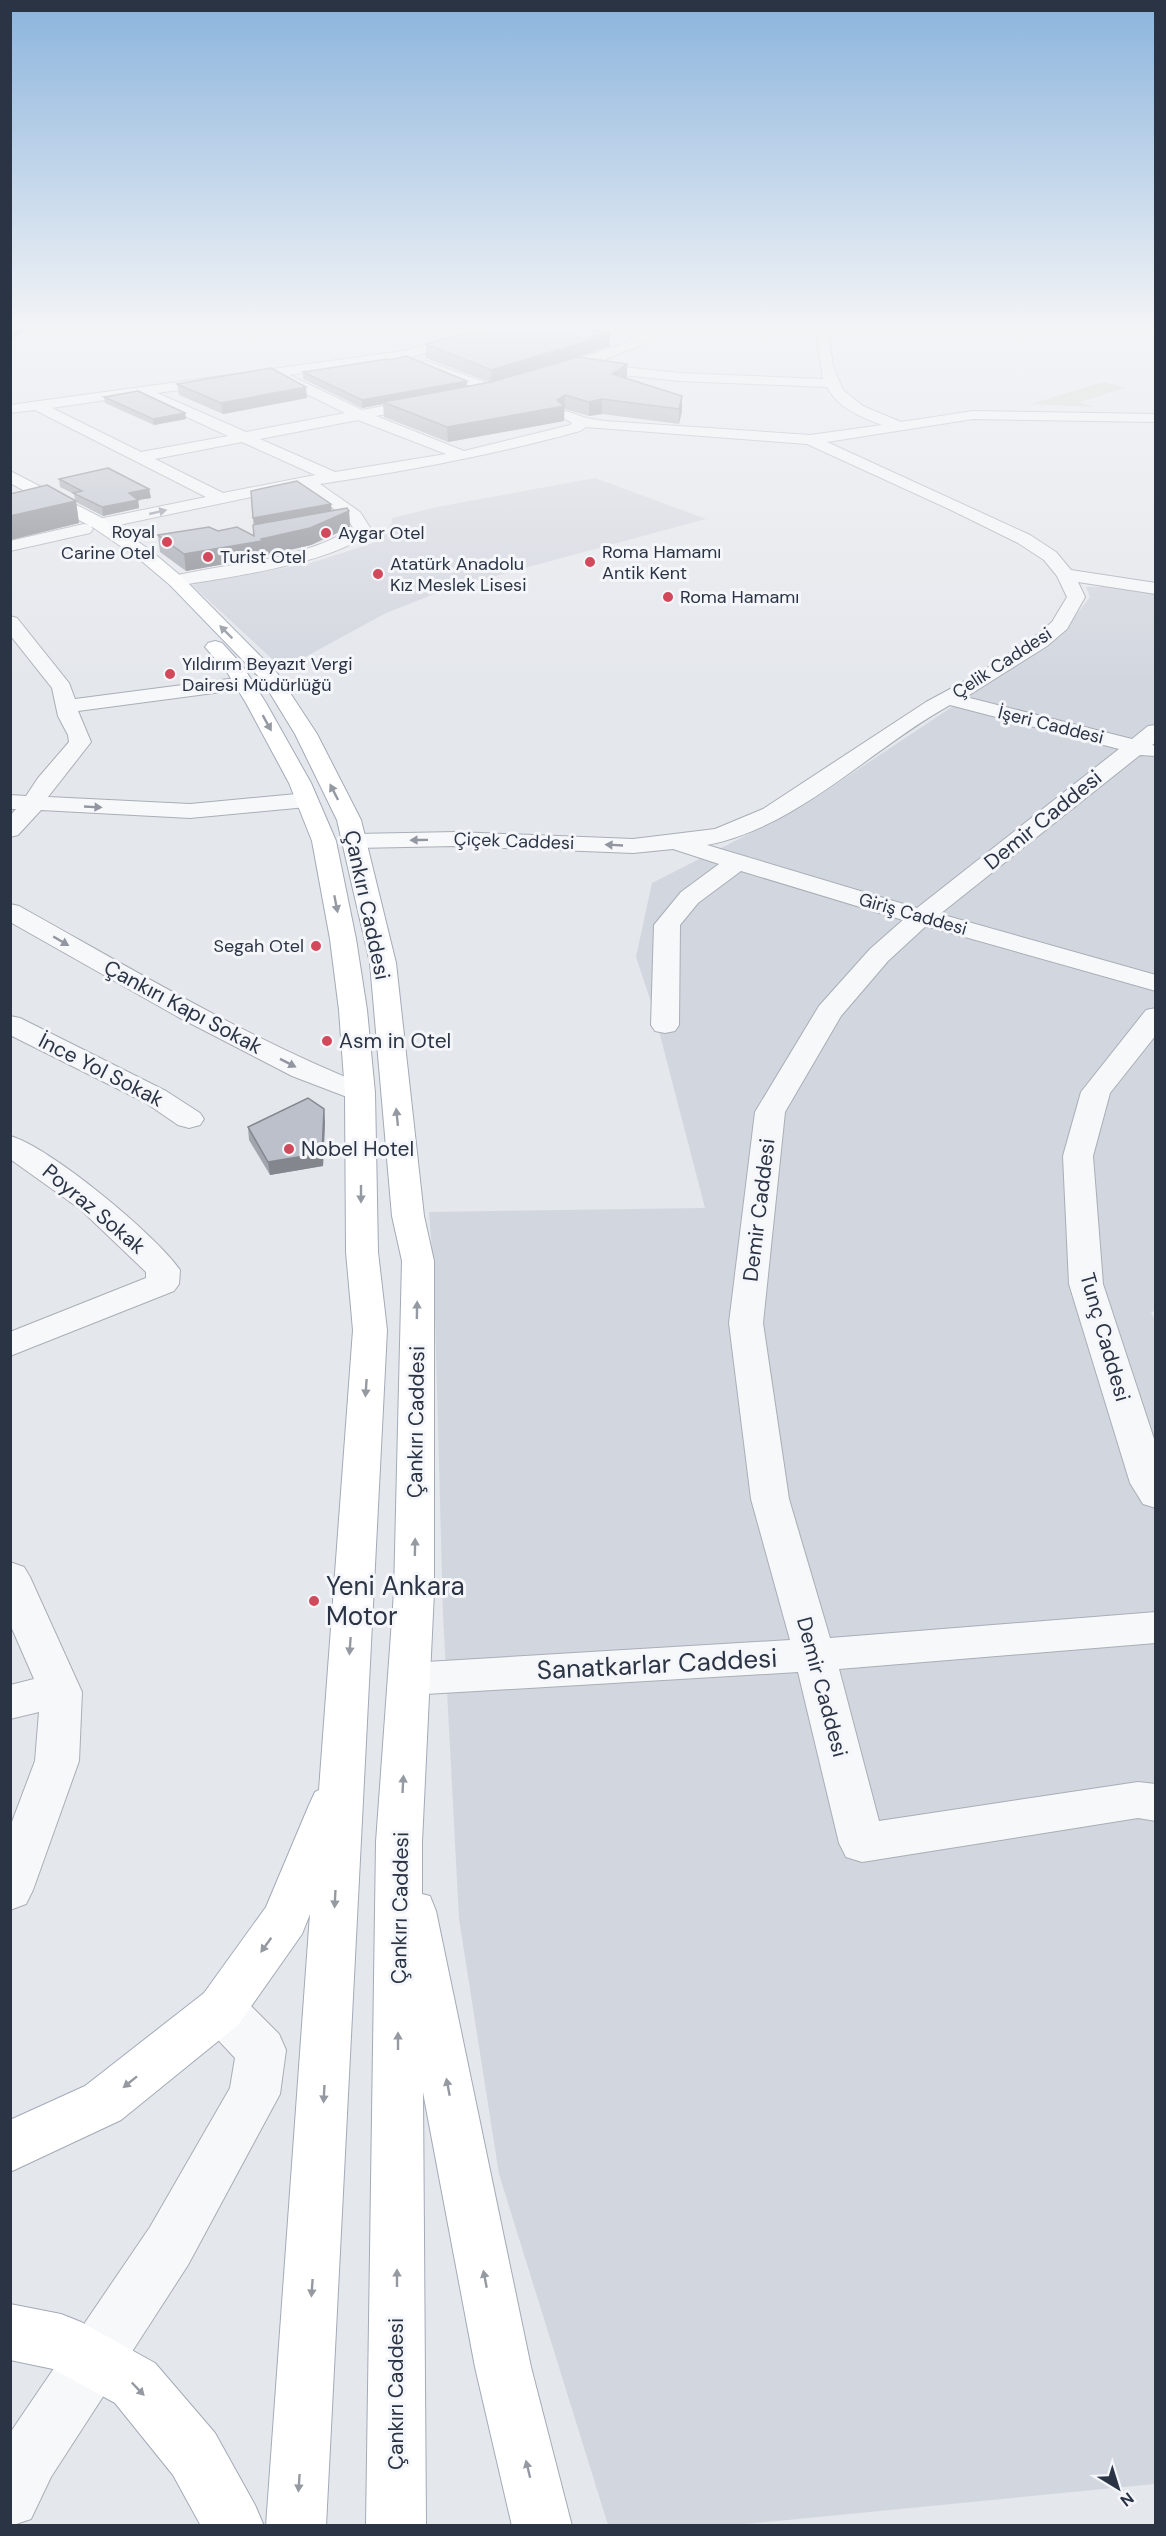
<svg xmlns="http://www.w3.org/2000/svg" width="1166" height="2536" font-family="'DM Sans',sans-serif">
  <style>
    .built { fill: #d2d6de }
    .green { fill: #c9d6c5 }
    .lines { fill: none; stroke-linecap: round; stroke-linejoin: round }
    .minor-casing { stroke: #a9aeb7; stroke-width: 2 }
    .major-casing { stroke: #a3abb8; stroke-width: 2 }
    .minor { fill: #f7f8fa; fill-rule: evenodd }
    .major { fill: #fff; fill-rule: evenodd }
    .wall { fill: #a1a5ae }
    .shaded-wall { fill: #83868d }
    .building { fill: #bbc0ca; stroke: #83868d; stroke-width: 1.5 }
    .oneway { fill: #9196a0 }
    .oneway2 { fill: #959aa2 }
    .poi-dot { fill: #d1495b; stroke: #f4f6f9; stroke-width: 2 }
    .labels { text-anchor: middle; stroke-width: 6; stroke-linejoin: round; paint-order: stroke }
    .far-poi-label { font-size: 18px; fill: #2b3445; stroke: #f4f6f9; text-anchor: start }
    .far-street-label { font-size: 18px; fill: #2b3445; stroke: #f4f6f9 }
    .street-label { font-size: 21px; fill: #2b3445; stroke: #f4f6f9 }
    .poi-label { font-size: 21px; fill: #2b3445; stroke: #f4f6f9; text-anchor: start }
    .near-poi-label { font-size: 26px; fill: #2b3445; stroke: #f4f6f9; text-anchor: start }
    .near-street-label { font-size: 26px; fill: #2b3445; stroke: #f4f6f9 }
  </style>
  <rect width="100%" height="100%" fill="#e4e7ec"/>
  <!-- built -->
  <g class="built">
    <polygon points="595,478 706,519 447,589 386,613 283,669 192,585 311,563 376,542 392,523 392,518 437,507"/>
    <polygon points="1155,585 1156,1311 1151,1312 1156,1322 1155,2484 736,2525 608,2525 499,2174 459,1919 443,1614 434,1276 429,1212 705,1208 653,1008 636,957 652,883 800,808 1060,635 1090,597 1086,587"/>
  </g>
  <!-- green -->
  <polygon class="green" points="1104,382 1125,388 1079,402 1094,407 1031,404"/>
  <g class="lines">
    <!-- minor casing -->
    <g class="minor-casing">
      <g id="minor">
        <path d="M 485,325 L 501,325 L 465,343 L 403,359 L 289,375 L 362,410 L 427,398 L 432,399 L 434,402 L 432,405 L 376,416 L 464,451 L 570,425 L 572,423 L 559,415 L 566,411 L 586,418 L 604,421 L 810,435 L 882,425 C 861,417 838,408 827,387 L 680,381 L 585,371 L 579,368 L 553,376 L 546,372 L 548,369 L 620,345 L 655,325 L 669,325 L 643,344 L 594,364 L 680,373 L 823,379 L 815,325 L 827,325 L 833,366 L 843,390 L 863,406 L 901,422 L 973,411 L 1156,414 L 1156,422 L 973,419 L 827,442 L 1030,535 L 1056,552 L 1071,570 L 1156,583 L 1156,594 L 1078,582 L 1085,597 L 1067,629 L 1047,646 L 966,697 L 1132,739 L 1148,726 L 1156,725 L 1156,742 L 1152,745 L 1156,746 L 1156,756 L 1140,755 L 940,914 L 1156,975 L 1156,991 L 926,926 L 888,961 L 841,1016 L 785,1112 L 763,1323 L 789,1499 L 830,1638 L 1156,1612 L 1156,1643 L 839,1669 L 879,1821 L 1138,1782 L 1156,1784 L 1156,1821 L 1138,1818 L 862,1862 L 846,1857 L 839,1843 L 798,1672 L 409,1695 L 394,1691 L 388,1679 L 394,1667 L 409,1663 L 790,1640 L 751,1499 L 729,1323 L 755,1112 L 819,1006 L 870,949 L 903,920 L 741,871 L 698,903 L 680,925 L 679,1025 L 675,1031 L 665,1033 L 655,1031 L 651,1025 L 654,925 L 681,892 L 719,864 L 673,849 L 633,853 L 456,846 L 355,848 L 347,846 L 343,841 L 347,836 L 355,834 L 456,832 L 633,839 L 715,829 L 763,809 L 926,702 L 978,674 L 1033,638 L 1052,622 L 1067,597 L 1057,576 L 1044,560 L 1018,543 L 951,510 L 807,444 L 586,427 L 580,431 C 494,455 408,471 320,484 L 360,512 L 371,529 C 346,562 218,579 176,586 L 170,585 L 167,581 L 170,577 C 231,562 298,562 353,528 L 348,519 L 303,486 L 100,529 L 94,528 L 92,524 L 94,520 L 206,497 L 35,410 L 10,413 L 10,405 L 403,351 L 455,337 ZM 272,377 L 345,413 L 246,432 L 157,393 ZM 139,395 L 228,436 L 141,452 L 52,408 ZM 358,420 L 446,454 L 335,472 L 260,439 ZM 242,442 L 315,475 L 223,493 L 155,459 ZM 950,705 L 1119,749 L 917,908 L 707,845 C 799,827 870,749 950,705 Z"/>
        <polygon points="426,361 516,394 518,397 511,401 506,400 421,368 419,365"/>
        <polygon points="84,524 90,525 93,529 90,533 10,551 10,541"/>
        <polygon points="10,616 17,618 69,683 75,699 244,677 251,679 254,683 251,687 244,689 78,711 91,742 48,797 190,804 307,793 315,795 318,800 315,805 307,807 190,818 41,810 18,835 10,837 10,816 16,809 10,809 10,795 26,796 38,778 69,742 68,735 58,716 52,688 10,635"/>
        <path d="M 10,904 L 19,906 C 134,970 248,1039 370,1087 L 375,1093 L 370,1099 L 360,1102 L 292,1076 L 178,1017 L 10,922 Z"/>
        <polygon points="1156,1008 1156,1035 1110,1093 1093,1156 1103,1284 1156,1445 1156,1508 1143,1504 1130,1483 1069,1284 1063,1156 1081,1092 1146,1010"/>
        <polygon points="10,1016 20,1018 166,1091 200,1113 204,1119 200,1125 189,1128 178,1125 146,1103 10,1035"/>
        <path d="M 10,1136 C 49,1146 157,1236 180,1270 L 179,1284 L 174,1291 L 10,1356 L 10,1332 L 146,1278 L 146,1272 L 80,1209 L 10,1159 Z"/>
        <polygon points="10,1562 24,1567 30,1577 82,1692 79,1761 33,1890 26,1904 10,1910 10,1827 35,1761 39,1712 10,1719 10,1685 34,1679 10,1624"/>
        <polygon points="221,1987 238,1993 279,2034 286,2050 280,2094 188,2265 51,2477 31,2519 10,2526 10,2433 150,2227 230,2088 235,2058 204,2025 196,2009 204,1993"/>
      </g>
    </g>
    <!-- major casing -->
    <g class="major-casing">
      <g id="major">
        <polygon points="10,471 106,520 150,550 182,577 277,673 317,734 361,820 396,963 424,1216 434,1261 434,1592 422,1842 422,1894 430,1896 436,1911 531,2367 572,2526 512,2526 475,2367 423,2092 426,2526 366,2526 376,1842 394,1592 402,1261 392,1216 370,963 337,820 295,734 262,680 170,585 138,558 94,528 10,483"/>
        <polygon points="215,641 222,643 242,665 266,703 311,783 336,841 356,939 367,1010 375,1093 378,1252 387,1330 326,2526 266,2526 310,1914 302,1934 238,2025 121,2120 10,2172 10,2120 85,2086 204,1993 266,1907 309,1805 315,1792 319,1790 353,1330 346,1252 345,1093 339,1010 330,939 312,841 289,783 246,703 227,672 205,647 208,643"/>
        <polygon points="10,2304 61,2314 81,2322 155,2363 215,2433 255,2505 264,2526 201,2526 173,2475 115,2403 53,2369 10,2360"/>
      </g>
    </g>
    <!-- minor -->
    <use href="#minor" class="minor"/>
    <!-- major -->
    <use href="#major" class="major"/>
  </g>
  <!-- wall -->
  <g class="wall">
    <polygon points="426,344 610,346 594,351 594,352 578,357 627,378 682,396 682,411 679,424 602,414 589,416 565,409 564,410 564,421 448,442 384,417 383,404 362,408 303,379 303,372 390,360 467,381 467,386 488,382 426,358"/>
    <polygon points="177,384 307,398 223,414 179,395"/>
    <polygon points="104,397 185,413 186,419 154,425 105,403"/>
    <polygon points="59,479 149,489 151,498 138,500 139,508 103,516 76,502 79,523 10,540 10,494 75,500 74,494 60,487"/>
    <polygon points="331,504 331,511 349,511 350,527 311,545 263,556 263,557 186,571 160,552 158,535 218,531 254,536"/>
    <polygon points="325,1122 323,1166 270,1175 249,1140 248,1127"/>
  </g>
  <!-- shaded-wall -->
  <g class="shaded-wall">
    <polygon points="17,325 43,325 10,339 10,327"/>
    <polygon points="610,332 610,346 594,351 594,352 491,384 491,370"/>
    <polygon points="627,364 627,378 612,388 612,374"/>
    <polygon points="467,381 467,388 383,402 383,404 362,408 362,400"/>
    <polygon points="306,387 307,398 223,414 221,403"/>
    <polygon points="565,395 564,421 448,442 447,427"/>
    <polygon points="682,396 682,411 679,424 679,409"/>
    <polygon points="602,399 602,414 589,416 589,402"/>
    <polygon points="185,413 186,419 154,425 153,419"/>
    <polygon points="149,489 151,498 138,500 139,508 103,516 102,507 129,493"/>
    <polygon points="76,501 79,523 10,540 10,516"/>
    <polygon points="331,504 332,512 254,527 253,518"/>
    <polygon points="349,511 350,527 311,545 263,556 263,557 186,571 184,554"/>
    <polygon points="324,1109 325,1122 323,1166 270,1175 268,1162"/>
  </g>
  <!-- building -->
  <g class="building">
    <polygon points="499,325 545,325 610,332 590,338 594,339 491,370 426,344"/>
    <polygon points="406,356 467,381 362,400 303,372 387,359 390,360"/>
    <polygon points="578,357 627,364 612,374 682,396 679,409 602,399 589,402 565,395 557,400 564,406 447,427 383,402 491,382"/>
    <polygon points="271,368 306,387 221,403 177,384"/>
    <polygon points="138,391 185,413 153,419 104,397"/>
    <polygon points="108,468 149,489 129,493 138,500 102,507 73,493 82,491 59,479"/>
    <polygon points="297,481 331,504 253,518 251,491"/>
    <polygon points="47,485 76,501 10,516 10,494"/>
    <polygon points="347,508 349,511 310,528 261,539 262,541 184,554 158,535 209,527 218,531 237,527 254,536 253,525"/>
    <polygon points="308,1098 324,1109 322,1153 268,1162 248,1127"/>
  </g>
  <!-- one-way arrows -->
  <defs><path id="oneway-solid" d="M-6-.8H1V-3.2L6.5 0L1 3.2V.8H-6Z" transform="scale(1.5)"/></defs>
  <g class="oneway">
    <use href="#oneway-solid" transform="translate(158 512) rotate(-13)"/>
    <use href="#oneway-solid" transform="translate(93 807) rotate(3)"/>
    <use href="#oneway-solid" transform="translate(419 840) rotate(179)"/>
    <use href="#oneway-solid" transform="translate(614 845) rotate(-177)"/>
    <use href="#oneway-solid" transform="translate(61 941) rotate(30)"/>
    <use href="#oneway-solid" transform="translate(288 1063) rotate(27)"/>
  </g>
  <g class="oneway2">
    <use href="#oneway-solid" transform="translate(226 632) rotate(-135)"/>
    <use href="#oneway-solid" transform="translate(267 723) rotate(61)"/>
    <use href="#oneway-solid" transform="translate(334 792) rotate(-117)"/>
    <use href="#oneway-solid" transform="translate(336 904) rotate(79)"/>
    <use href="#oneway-solid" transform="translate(397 1117) rotate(-96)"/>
    <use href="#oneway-solid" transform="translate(361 1194) rotate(90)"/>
    <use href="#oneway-solid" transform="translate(417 1310) rotate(-89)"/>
    <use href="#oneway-solid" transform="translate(366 1388) rotate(94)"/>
    <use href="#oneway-solid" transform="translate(415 1547) rotate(-89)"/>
    <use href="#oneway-solid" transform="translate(350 1646) rotate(94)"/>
    <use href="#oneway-solid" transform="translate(403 1784) rotate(-87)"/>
    <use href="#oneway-solid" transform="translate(335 1899) rotate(93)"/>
    <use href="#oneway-solid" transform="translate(266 1945) rotate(126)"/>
    <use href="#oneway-solid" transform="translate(398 2041) rotate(-90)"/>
    <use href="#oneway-solid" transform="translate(130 2082) rotate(141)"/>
    <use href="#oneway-solid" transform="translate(448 2087) rotate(-101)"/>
    <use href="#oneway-solid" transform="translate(324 2094) rotate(93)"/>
    <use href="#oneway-solid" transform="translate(397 2278) rotate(-90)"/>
    <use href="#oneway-solid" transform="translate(485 2279) rotate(-101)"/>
    <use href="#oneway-solid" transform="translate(312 2288) rotate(94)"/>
    <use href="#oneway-solid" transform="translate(138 2389) rotate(46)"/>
    <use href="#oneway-solid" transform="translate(528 2469) rotate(-104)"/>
    <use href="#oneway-solid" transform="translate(299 2483) rotate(94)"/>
  </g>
  <!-- sky -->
  <linearGradient id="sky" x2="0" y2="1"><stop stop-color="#8bb4dd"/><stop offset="0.48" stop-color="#f3f4f6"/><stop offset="1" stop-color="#f3f4f6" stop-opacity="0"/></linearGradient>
  <rect width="1166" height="680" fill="url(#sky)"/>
  <!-- markers -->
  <g class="poi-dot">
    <circle cx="326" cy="533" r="6"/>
    <circle cx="167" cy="542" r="6"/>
    <circle cx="208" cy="557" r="6"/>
    <circle cx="590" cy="562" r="6"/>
    <circle cx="378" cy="574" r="6"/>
    <circle cx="668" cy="597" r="6"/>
    <circle cx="170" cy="674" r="6"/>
    <circle cx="316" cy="946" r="6"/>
    <circle cx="327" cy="1041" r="6"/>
    <circle cx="289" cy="1149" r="6"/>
    <circle cx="314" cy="1601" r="6"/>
  </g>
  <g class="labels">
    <!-- far-poi labels -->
    <g class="far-poi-label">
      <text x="155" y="538" text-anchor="end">Royal<tspan x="155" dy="21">Carine Otel</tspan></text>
      <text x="338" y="539">Aygar Otel</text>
      <text x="602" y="558">Roma Hamamı<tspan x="602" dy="21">Antik Kent</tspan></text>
      <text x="220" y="563">Turist Otel</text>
      <text x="390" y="570">Atatürk Anadolu<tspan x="390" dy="21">Kız Meslek Lisesi</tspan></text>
      <text x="680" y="603">Roma Hamamı</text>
      <text x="182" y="670">Yıldırım Beyazıt Vergi<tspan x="182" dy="21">Dairesi Müdürlüğü</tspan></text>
      <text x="304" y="952" text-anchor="end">Segah Otel</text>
    </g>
    <!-- far-street labels -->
    <g class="far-street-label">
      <text transform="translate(1002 663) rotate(-33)" y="6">Çelik Caddesi</text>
      <text transform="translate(1051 725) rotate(14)" y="6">İşeri Caddesi</text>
      <text transform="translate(514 841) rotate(2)" y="6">Çiçek Caddesi</text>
      <text transform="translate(913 914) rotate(16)" y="6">Giriş Caddesi</text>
    </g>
    <!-- street labels -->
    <g class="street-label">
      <text transform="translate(1043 820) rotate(-39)" y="7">Demir Caddesi</text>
      <text transform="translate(367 905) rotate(78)" y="7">Çankırı Caddesi</text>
      <text transform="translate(183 1007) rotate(28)" y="7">Çankırı Kapı Sokak</text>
      <text transform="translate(101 1070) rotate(27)" y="7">İnce Yol Sokak</text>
      <text transform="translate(94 1209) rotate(40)" y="7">Poyraz Sokak</text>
      <text transform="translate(759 1210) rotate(-83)" y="7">Demir Caddesi</text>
      <text transform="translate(1105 1337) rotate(74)" y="7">Tunç Caddesi</text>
      <text transform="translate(416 1422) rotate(-89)" y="7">Çankırı Caddesi</text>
      <text transform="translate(822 1687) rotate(75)" y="7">Demir Caddesi</text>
      <text transform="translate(400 1908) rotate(-89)" y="7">Çankırı Caddesi</text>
      <text transform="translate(396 2394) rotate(-90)" y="7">Çankırı Caddesi</text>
    </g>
    <!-- poi labels -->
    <g class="poi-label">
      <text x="339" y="1048">Asm in Otel</text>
      <text x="301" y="1156">Nobel Hotel</text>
    </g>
    <!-- near-poi labels -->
    <g class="near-poi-label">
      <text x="326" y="1595">Yeni Ankara<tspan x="326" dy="30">Motor</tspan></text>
    </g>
    <!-- near-street labels -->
    <g class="near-street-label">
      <text transform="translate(657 1664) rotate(-3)" y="9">Sanatkarlar Caddesi</text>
    </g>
  </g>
  <!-- border -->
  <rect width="1166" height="2536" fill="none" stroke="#2b3445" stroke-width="24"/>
  <!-- north arrow -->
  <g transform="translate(1118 2488) rotate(142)" stroke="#f4f6f9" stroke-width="4.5" paint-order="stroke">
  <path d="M0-4.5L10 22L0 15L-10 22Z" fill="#2b3445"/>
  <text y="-9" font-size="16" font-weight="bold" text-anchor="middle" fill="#2b3445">N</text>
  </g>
</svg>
